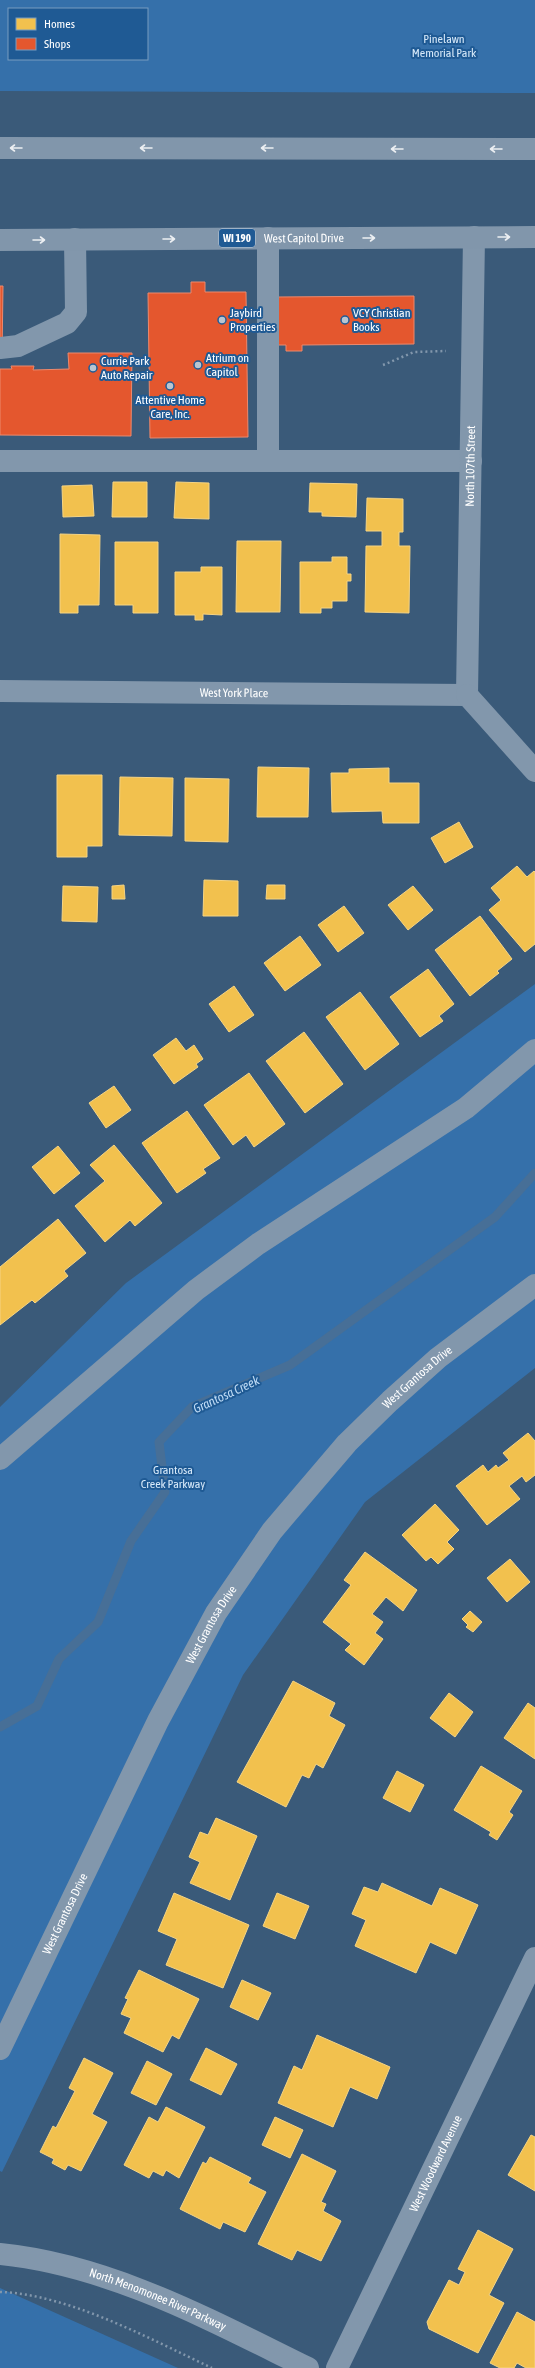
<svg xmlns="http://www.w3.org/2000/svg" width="535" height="2368" font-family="'Asap Condensed',sans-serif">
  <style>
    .green { fill: #3570aa; fill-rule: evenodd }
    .homes { fill: #f2c14e; stroke: #f6d483 }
    .shops { fill: #e4572e; stroke: #ec896d }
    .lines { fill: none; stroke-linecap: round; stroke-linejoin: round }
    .stream { stroke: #476f97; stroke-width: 9 }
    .path { stroke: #8297ac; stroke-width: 2.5; stroke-dasharray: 2 3; stroke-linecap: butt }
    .minor { stroke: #8297ac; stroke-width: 22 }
    .major { stroke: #8196ab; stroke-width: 22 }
    .oneway { stroke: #eceff2 }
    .poi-dot { fill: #bac5d0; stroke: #1f5a94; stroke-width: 1.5 }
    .labels { text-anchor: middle; stroke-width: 4; stroke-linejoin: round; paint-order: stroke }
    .shield { fill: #1f5a94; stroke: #bccedf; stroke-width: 1 }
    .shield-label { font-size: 11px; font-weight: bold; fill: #fff }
    .park-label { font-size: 12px; fill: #d8eafa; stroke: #1f5a94 }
    .street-label { font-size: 12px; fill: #fff; stroke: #1f5a94 }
    .poi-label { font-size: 12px; fill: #fff; stroke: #1f5a94; text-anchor: start }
    .water-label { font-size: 13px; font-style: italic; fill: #bfdbf5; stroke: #1f5a94 }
  </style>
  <rect width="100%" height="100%" fill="#3a5a79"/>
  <!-- green -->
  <g class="green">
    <path d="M 0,0 L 535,0 L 535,93 L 0,91 ZM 9,9 L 147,9 L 147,59 L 9,59 Z"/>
    <polygon points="535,984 535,1368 365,1502 243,1675 2,2172 0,2171 0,1407 126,1283"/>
    <polygon points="0,2288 178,2368 0,2368"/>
  </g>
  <!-- homes -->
  <g class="homes">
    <polygon points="113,482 147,482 147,517 112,517"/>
    <polygon points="176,482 209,483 209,519 174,518"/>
    <polygon points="310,483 357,484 356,517 322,516 322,512 309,512"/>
    <polygon points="92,485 94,516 63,517 62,486"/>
    <polygon points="367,498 403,499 403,532 399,532 399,546 410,546 409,613 365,612 366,546 382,546 382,531 366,531"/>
    <polygon points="60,534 100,535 99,605 78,605 78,613 60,613"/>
    <polygon points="237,541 281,541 280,612 236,612"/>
    <polygon points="115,542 158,542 158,613 133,613 133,605 115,605"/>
    <polygon points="332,557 347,557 347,574 351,574 351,581 347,581 347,601 332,601 332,608 321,608 321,613 300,613 300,562 332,562"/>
    <polygon points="201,567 222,567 222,615 203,614 203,620 195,620 195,615 175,615 175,572 201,572"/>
    <polygon points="258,767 309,768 308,817 257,817"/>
    <polygon points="389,768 389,783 419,783 419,823 383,823 382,811 332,812 331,773 349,773 349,769"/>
    <polygon points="57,775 102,775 102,846 87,846 87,857 57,857"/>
    <polygon points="120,777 173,778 172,836 119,835"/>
    <polygon points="185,778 229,779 228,842 185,841"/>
    <polygon points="459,822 473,847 445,863 431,838"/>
    <polygon points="517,866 527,877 534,871 535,872 535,944 525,952 489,910 501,900 491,888"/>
    <polygon points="204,880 238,881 238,916 203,916"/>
    <polygon points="124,885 125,899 112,899 112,886"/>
    <polygon points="267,885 285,885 285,899 266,899"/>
    <polygon points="63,886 98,887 97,922 62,921"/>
    <polygon points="413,886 433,910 408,930 388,905"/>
    <polygon points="344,906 364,933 338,952 318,925"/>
    <polygon points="480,916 512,959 497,971 499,973 470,996 435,950"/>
    <polygon points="300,936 321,965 285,991 264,963"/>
    <polygon points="428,969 454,1004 439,1016 443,1021 420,1037 390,997"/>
    <polygon points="234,986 254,1015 229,1032 209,1004"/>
    <polygon points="360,992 399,1044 365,1070 326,1017"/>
    <polygon points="304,1032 343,1084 305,1113 266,1061"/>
    <polygon points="176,1038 186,1051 194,1045 203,1059 196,1064 198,1067 174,1084 153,1055"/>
    <polygon points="249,1073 285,1124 254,1147 246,1135 233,1145 204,1105"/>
    <polygon points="114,1086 131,1110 106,1128 89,1103"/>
    <polygon points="187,1111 220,1158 203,1169 206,1173 177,1193 142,1143"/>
    <polygon points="114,1145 162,1203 135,1226 130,1220 105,1242 75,1206 105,1181 90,1165"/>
    <polygon points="58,1146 80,1173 54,1194 32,1167"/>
    <polygon points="58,1219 86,1253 64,1271 68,1276 35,1303 32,1300 0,1325 0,1267"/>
    <polygon points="528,1433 535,1441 535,1475 526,1482 522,1476 509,1486 520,1499 487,1525 456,1486 483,1465 488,1472 496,1465 498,1468 509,1460 503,1453"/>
    <polygon points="435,1504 459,1530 447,1542 454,1549 438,1564 431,1557 426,1561 402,1535"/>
    <polygon points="365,1552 417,1590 403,1611 386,1597 372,1614 383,1622 375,1633 383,1639 364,1665 345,1650 351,1644 323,1622 351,1585 344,1580"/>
    <polygon points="510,1559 530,1582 507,1602 487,1578"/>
    <polygon points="470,1611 482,1622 473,1632 466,1627 468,1625 462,1619"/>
    <polygon points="293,1681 335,1703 329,1716 345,1725 323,1768 316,1764 309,1778 302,1775 286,1807 237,1782"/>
    <polygon points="449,1693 473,1712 455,1737 430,1718"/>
    <polygon points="528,1703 535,1708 535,1759 504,1738"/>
    <polygon points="481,1766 522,1791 509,1812 513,1815 497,1840 489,1835 491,1832 454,1810"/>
    <polygon points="397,1771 424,1785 410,1812 383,1798"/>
    <polygon points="216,1818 257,1836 230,1900 190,1883 200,1862 189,1857 200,1832 208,1835"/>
    <polygon points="382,1883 432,1906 440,1888 478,1905 456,1954 430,1942 416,1973 355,1946 366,1920 352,1914 364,1887 378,1892"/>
    <polygon points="174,1893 249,1925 223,1988 166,1965 177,1939 158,1931"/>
    <polygon points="277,1893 309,1906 295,1939 263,1926"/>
    <polygon points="139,1970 199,1999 179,2039 172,2035 163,2052 124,2033 131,2018 121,2014 128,1999 125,1998"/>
    <polygon points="242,1980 271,1993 258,2020 230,2007"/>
    <polygon points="317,2035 390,2067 377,2099 350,2087 333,2127 278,2103 294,2066 302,2070"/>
    <polygon points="206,2048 237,2064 221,2095 190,2080"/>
    <polygon points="84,2058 113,2073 92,2114 107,2122 81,2171 68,2165 65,2170 52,2163 54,2159 40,2152 53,2126 56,2128 75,2091 69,2088"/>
    <polygon points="147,2061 172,2074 156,2105 131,2093"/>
    <polygon points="166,2107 205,2127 179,2178 166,2170 163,2176 153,2171 149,2178 124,2165 149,2117 158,2122"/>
    <polygon points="275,2117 303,2130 290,2158 262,2145"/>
    <polygon points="531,2135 535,2137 535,2191 508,2175"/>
    <polygon points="302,2154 336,2171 321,2202 326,2204 323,2211 341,2221 321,2261 297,2250 292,2260 258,2244"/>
    <polygon points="210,2157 251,2178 248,2183 266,2192 245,2232 223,2222 220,2229 180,2209 203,2162 206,2164"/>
    <polygon points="478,2230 513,2249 489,2295 504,2303 478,2353 429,2329 427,2322 449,2280 459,2285 465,2272 458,2269"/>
    <polygon points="517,2312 535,2322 535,2368 526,2368 517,2363 514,2368 500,2368 490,2363"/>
  </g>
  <!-- shops -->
  <g class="shops">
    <polygon points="191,282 205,282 205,292 246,292 248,437 150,438 148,293 191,293"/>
    <polygon points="0,286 3,286 2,357 0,357"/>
    <polygon points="414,296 414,344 302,345 302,351 286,351 286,345 277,345 277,297"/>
    <polygon points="68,353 132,353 131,436 0,435 0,369 12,369 11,366 34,366 33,370 69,369"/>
  </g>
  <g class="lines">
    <!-- stream -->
    <polyline class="stream" points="0,1727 37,1706 59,1659 98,1622 131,1541 165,1492 159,1442 192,1407 290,1365 495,1217 535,1173"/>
    <!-- path -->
    <g class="path">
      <polyline points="383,365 414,352 446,351"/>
      <path d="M 0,2292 C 68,2294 150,2339 212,2368"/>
    </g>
    <!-- minor -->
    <g class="minor">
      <polyline points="268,238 268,461"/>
      <polyline points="0,348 18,346 67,323 76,312 75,239"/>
      <polyline points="0,461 471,461"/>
      <path id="s1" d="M 0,691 L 467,695"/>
      <path id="s2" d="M 467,695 L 474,237"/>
      <polyline points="467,695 535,771"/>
      <polyline points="0,1459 196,1290 258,1244 466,1108 535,1050"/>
      <path id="s3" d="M 0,2049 L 158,1721 L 216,1613 L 272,1531 L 347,1443 L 390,1401 L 438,1358 L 535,1285"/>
      <path id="s4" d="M 0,2254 C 110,2265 210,2320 308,2368"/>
      <path id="s5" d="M 337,2368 L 535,1958"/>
    </g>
    <!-- major -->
    <g class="major">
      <polyline points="0,148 535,149"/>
      <path id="s6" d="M 0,240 L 535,237"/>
    </g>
  </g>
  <!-- one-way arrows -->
  <defs><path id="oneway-shaft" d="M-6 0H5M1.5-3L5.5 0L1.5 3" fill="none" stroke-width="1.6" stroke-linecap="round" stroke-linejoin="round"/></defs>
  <g class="oneway">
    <use href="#oneway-shaft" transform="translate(16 148) rotate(180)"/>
    <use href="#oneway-shaft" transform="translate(146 148) rotate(180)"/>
    <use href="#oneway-shaft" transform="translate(267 148) rotate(-180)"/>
    <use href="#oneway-shaft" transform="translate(397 149) rotate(-180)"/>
    <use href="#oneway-shaft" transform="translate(496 149) rotate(180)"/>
    <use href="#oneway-shaft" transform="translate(504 237)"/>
    <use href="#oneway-shaft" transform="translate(369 238)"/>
    <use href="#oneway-shaft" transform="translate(169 239)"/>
    <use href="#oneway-shaft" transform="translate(39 240)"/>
  </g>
  <!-- markers -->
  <g class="poi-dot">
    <circle cx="222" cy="320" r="4"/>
    <circle cx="345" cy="320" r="4"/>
    <circle cx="198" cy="365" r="4"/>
    <circle cx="93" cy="368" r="4"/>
    <circle cx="170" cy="386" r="4"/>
  </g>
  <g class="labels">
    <!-- shield labels -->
    <rect class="shield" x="219" y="229" width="36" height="18" rx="3"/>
    <g class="shield-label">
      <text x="237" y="242">WI 190</text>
    </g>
    <!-- park labels -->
    <g class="park-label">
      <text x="444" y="43">Pinelawn<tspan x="444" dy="14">Memorial Park</tspan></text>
      <text x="173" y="1474">Grantosa<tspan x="173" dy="14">Creek Parkway</tspan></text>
    </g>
    <!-- street labels -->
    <g class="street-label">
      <text dy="4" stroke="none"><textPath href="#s6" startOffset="304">West Capitol Drive</textPath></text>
      <text dy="4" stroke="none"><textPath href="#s2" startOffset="229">North 107th Street</textPath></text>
      <text dy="4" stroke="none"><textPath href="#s1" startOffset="234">West York Place</textPath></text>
      <text dy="4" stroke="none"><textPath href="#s3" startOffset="798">West Grantosa Drive</textPath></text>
      <text dy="4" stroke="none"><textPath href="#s3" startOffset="474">West Grantosa Drive</textPath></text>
      <text dy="4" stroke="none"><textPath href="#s3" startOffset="150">West Grantosa Drive</textPath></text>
      <text dy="4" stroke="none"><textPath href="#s5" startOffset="227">West Woodward Avenue</textPath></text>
      <text dy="4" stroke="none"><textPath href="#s4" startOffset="165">North Menomonee River Parkway</textPath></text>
    </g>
    <!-- poi labels -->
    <g class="poi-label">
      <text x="230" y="317">Jaybird<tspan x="230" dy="14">Properties</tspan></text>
      <text x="353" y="317">VCY Christian<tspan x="353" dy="14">Books</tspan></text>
      <text x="206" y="362">Atrium on<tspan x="206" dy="14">Capitol</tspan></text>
      <text x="101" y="365">Currie Park<tspan x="101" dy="14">Auto Repair</tspan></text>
      <text x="170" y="404" text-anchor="middle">Attentive Home<tspan x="170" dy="14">Care, Inc.</tspan></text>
    </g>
    <!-- water labels -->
    <g class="water-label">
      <text transform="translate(226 1394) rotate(-25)" y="5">Grantosa Creek</text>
    </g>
  </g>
  <!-- legend -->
  <rect x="8" y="8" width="140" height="52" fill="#1f5a94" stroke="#799cbf"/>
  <rect x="16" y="18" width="20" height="12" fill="#f2c14e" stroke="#799cbf"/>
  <text x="44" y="28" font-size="12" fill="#ffffff">Homes</text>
  <rect x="16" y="38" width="20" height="12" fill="#e4572e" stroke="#799cbf"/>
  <text x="44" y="48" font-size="12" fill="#ffffff">Shops</text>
</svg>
